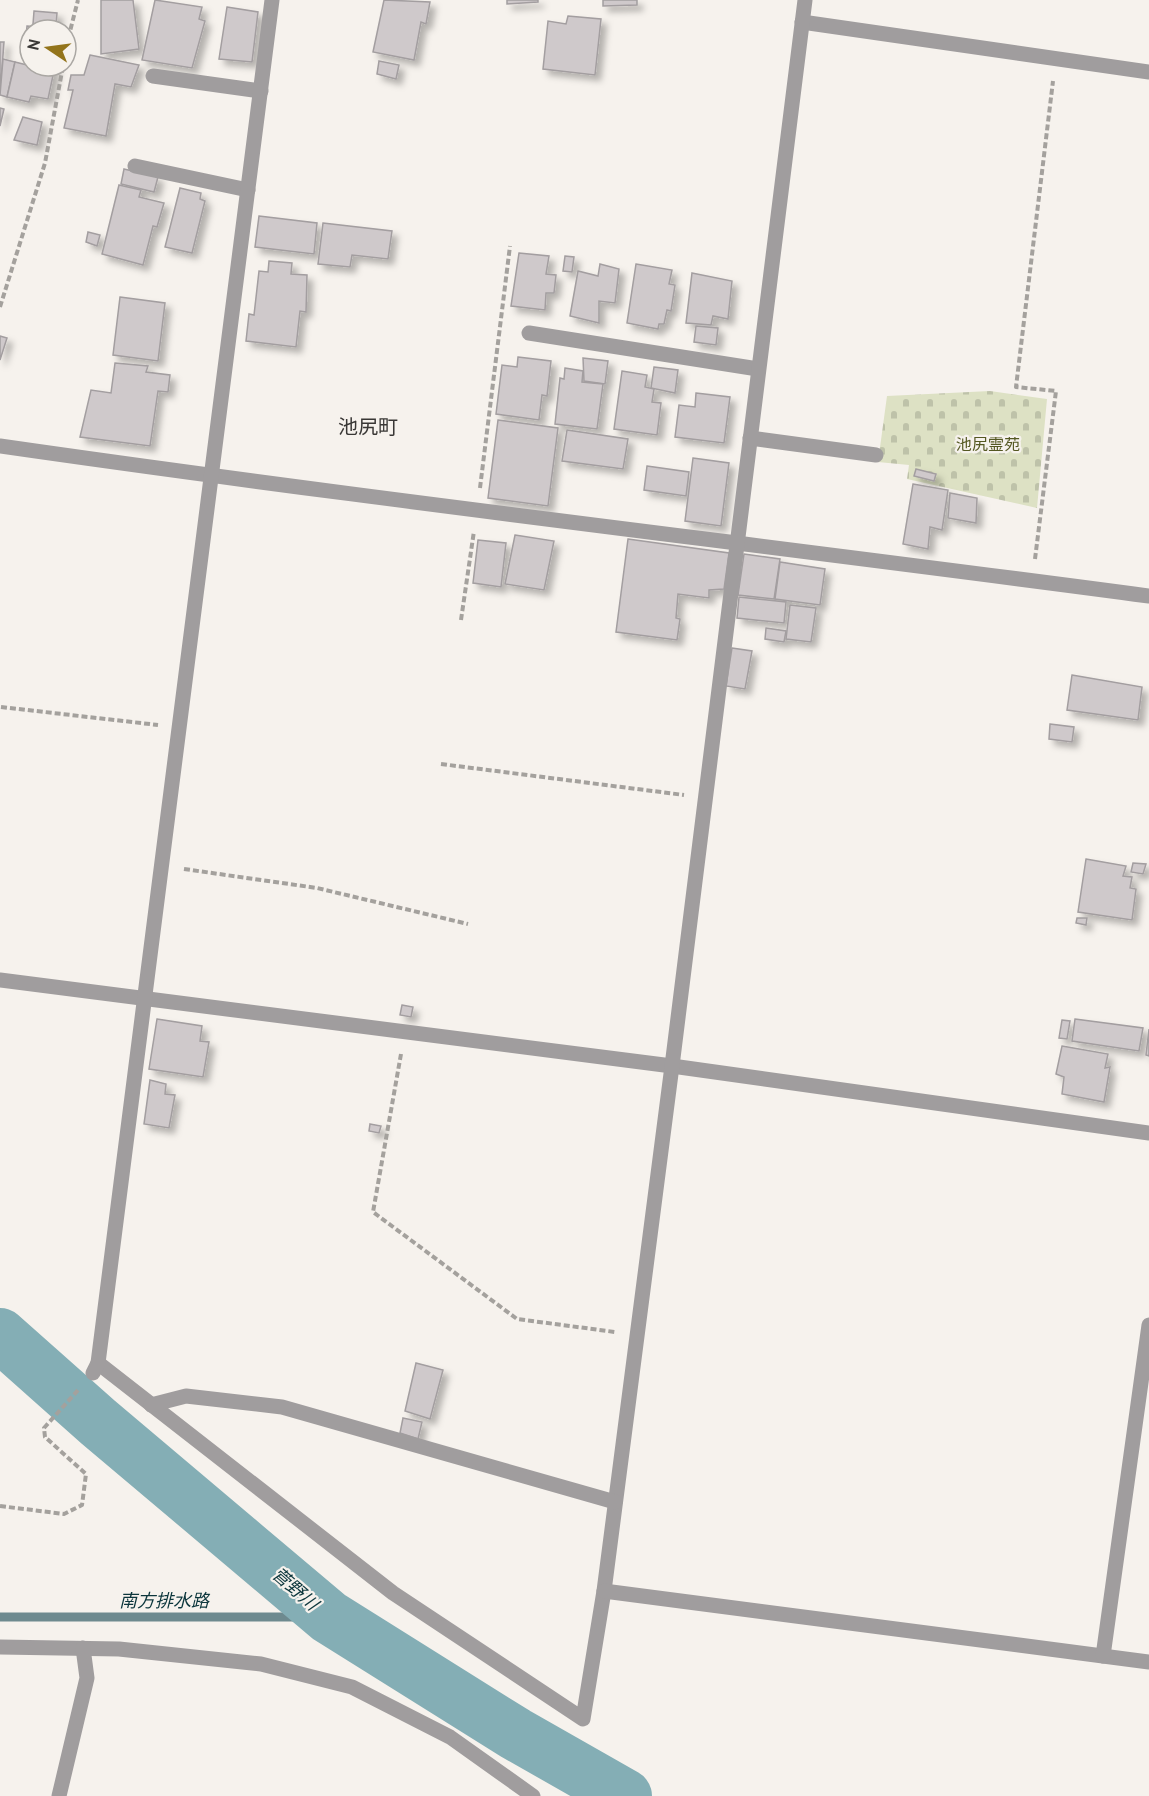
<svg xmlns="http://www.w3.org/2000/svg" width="1149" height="1796" font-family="'PT Sans','Noto Sans JP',sans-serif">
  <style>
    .cemetery { fill: url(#cemetery-stones) }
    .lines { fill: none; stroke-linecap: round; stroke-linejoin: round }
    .stream { stroke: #6e8a8f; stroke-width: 9 }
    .river { stroke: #84aeb5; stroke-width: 54 }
    .building { fill: #cfc9cb; stroke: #a39ea0; stroke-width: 1.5; filter: url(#shadow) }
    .path { stroke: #a4a19d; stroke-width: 4; stroke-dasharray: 6 3; stroke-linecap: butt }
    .minor { stroke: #a09d9e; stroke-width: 15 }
    .labels { text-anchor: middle; stroke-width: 4.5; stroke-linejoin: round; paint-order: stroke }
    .park-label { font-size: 16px; fill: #545822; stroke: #f6f2ed }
    .water-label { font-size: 18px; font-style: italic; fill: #0c363c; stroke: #f6f2ed }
    .quarter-label { font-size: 20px; fill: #393735; stroke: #f6f2ed }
  </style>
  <defs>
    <pattern id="cemetery-stones" width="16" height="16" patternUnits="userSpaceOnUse" patternTransform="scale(1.5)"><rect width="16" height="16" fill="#dde1c4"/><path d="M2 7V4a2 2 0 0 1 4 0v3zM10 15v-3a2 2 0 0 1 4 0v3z" fill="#bec2a9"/></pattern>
    <filter id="shadow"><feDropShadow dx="5.5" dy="5.5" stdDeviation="3" flood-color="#0004"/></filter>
  </defs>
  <rect width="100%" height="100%" fill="#f6f2ed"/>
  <!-- cemetery -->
  <polygon class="cemetery" points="990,391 1047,399 1037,508 907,479 909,465 878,462 887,396"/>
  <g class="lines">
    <!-- stream -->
    <polyline class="stream" points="0,1617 329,1617"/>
    <!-- river -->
    <polyline class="river" points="0,1335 98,1422 329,1617 516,1734 625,1796"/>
  </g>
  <!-- building -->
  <g class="building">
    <polygon points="101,0 133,0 139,49 101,54"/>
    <polygon points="155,0 202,7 199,19 205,21 192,68 142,60"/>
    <polygon points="384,0 430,2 426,24 421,22 414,60 373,52"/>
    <polygon points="507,0 538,0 538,2 507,4"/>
    <polygon points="603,0 637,0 637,5 603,6"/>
    <polygon points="227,7 258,12 252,62 219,59"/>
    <polygon points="34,11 57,13 56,26 33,24"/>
    <polygon points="568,16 601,19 595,75 543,69 548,21 566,24"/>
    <polygon points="27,26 50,28 49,30 30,30 30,47 25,47"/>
    <polygon points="0,42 4,42 0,95"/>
    <polygon points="90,55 139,65 131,87 115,84 106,136 64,128 73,90 68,90 71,75 84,75"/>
    <polygon points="3,59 15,62 7,97 0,95"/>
    <polygon points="379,61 399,65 396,79 377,74"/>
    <polygon points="15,62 35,67 55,66 48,99 31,96 29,102 7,97"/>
    <polygon points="0,108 4,109 0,126"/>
    <polygon points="23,117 42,122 37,145 14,140"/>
    <polygon points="124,169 158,177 154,192 121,184"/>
    <polygon points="119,185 141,190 139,197 164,203 157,227 153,226 143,265 102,254"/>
    <polygon points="180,188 201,193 200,199 205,201 192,253 165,247"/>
    <polygon points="259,216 317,223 314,254 255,247"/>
    <polygon points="323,223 392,231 388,259 352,255 350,267 318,264"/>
    <polygon points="88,232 100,235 97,246 86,242"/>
    <polygon points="519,253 549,256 546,274 556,275 554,293 546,293 545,310 511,306"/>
    <polygon points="565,256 574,257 572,272 563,271"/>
    <polygon points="269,261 292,263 291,274 307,275 306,312 300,311 296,347 246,341 249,314 254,315 259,271 268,272"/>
    <polygon points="600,264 619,269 615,303 599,301 599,323 570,316 578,271 598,276"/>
    <polygon points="636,264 672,270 669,284 675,285 671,311 667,310 664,324 659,324 658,329 627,323"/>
    <polygon points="692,273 732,281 728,319 713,316 711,325 686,323"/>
    <polygon points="120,297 165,303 158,361 113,355"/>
    <polygon points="696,326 718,328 716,345 694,342"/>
    <polygon points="0,336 7,338 0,360"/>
    <polygon points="518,357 551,361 547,396 542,395 539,420 496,414 502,365 517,367"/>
    <polygon points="583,358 608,361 605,384 584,381"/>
    <polygon points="115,363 148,366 146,372 170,375 168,392 158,391 150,446 80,437 91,390 111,393"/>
    <polygon points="654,367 678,370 675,393 651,388"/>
    <polygon points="565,368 583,371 582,382 603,384 597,429 555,424 560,378 564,379"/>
    <polygon points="622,371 647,375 645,387 654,389 652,402 661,403 657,435 614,429"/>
    <polygon points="696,393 730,397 724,443 675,437 679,405 695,407"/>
    <polygon points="498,420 558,428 548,506 488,498"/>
    <polygon points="567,430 628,439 623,469 562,461"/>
    <polygon points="693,458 729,463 721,526 685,521"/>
    <polygon points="647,466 689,472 686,496 644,490"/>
    <polygon points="916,469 936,474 934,481 914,476"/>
    <polygon points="913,484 948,490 942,530 930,527 928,549 903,544"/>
    <polygon points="950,493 977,498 976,523 948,518"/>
    <polygon points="515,535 554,541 544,590 505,584"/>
    <polygon points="628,539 729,553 724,589 709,590 709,598 678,594 676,618 680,619 677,640 616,632"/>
    <polygon points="478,540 506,543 501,587 473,583"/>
    <polygon points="744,554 780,559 774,599 738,595"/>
    <polygon points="780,562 825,569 820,605 775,599"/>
    <polygon points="739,597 786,602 784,623 737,618"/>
    <polygon points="790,605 816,608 811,642 786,639"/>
    <polygon points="766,628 786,631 784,642 765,639"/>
    <polygon points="732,648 752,651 745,689 726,686"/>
    <polygon points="1072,675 1142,687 1138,720 1067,710"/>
    <polygon points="1050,724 1074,727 1072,742 1049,739"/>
    <polygon points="1086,859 1126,866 1123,876 1132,877 1130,888 1136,889 1132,920 1078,912"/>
    <polygon points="1133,863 1146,864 1143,874 1131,872"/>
    <polygon points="1077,918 1087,918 1086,925 1076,923"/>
    <polygon points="402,1005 413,1007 411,1017 400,1015"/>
    <polygon points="157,1019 202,1026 200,1041 209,1042 203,1077 149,1069"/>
    <polygon points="1075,1019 1143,1028 1139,1051 1072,1041"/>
    <polygon points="1062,1020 1070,1021 1067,1039 1059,1038"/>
    <polygon points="1149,1029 1149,1056 1146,1055"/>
    <polygon points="1062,1046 1108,1054 1105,1068 1110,1067 1104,1102 1062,1094 1064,1077 1056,1074"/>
    <polygon points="150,1080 166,1084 165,1094 175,1095 169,1128 144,1124"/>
    <polygon points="370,1124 381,1126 379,1133 369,1131"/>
    <polygon points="416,1363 443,1370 430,1419 405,1411"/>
    <polygon points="403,1418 422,1422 418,1439 400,1433"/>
  </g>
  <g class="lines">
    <!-- path -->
    <g class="path">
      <polyline points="66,47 78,0"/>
      <polyline points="0,307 45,163 63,66"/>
      <polyline points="480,488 510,246"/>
      <polyline points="1035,559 1056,391 1016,387 1053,81"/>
      <polyline points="461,620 474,531"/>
      <polyline points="1,707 158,725"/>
      <polyline points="441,764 684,795"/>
      <polyline points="184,869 317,888 468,924"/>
      <polyline points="401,1054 373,1212 517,1319 615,1332"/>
      <polyline points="0,1506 64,1514 82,1505 86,1474 45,1437 44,1428 79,1389"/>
    </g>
    <!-- minor -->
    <g class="minor">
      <polyline points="802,22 1149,72"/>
      <polyline points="153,76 261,91"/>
      <polyline points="135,166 248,190"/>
      <polyline points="529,333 758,369"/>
      <polyline points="750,438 876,455"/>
      <path d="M 0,446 C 382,501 766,545 1149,596"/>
      <polyline points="0,980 672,1066 1149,1133"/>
      <polyline points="98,1363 393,1593 583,1719 604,1591 672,1066 805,0"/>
      <polyline points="93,1373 98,1363 272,0"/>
      <polyline points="151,1405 186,1396 282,1407 615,1502"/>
      <polyline points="604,1591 1149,1662"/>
      <polyline points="0,1647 119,1649 261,1664 352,1687 450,1737 533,1796"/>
      <polyline points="1103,1656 1149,1325"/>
      <polyline points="59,1796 87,1678 83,1648"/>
    </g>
  </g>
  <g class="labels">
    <!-- park labels -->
    <g class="park-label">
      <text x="988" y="450">池尻霊苑</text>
    </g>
    <!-- water labels -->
    <g class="water-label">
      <text transform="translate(295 1589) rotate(41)" y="6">菅野川</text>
      <text x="164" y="1607">南方排水路</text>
    </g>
    <!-- quarter labels -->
    <g class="quarter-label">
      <text x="368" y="434">池尻町</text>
    </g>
  </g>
  <!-- north arrow -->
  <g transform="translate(48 48) rotate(283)"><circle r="28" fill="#f6f2ed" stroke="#aaa7a3" stroke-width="1.5"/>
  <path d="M0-4.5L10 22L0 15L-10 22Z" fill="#93741b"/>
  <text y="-9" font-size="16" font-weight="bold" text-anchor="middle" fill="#393735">N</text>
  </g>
</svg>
